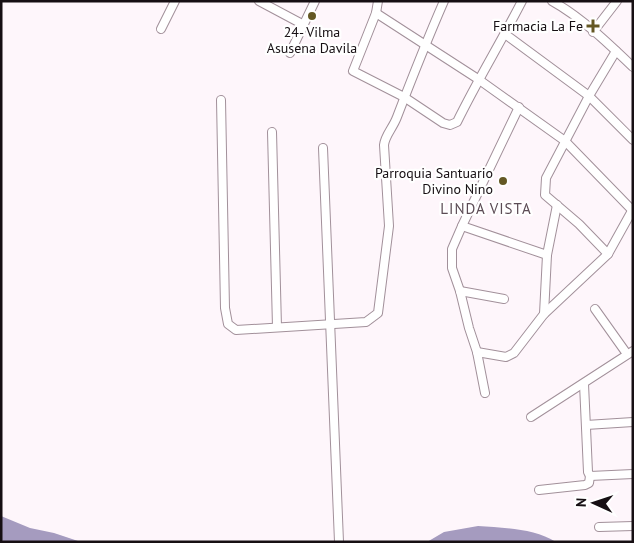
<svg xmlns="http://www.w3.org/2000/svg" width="634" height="543" font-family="'PT Sans',sans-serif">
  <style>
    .water { fill: #a59bbf }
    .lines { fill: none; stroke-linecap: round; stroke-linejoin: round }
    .minor-casing { stroke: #a2909a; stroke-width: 10 }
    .minor { stroke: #fff; stroke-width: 8 }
    .poi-dot { fill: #645824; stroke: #fff; stroke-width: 2 }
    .labels { text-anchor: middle; stroke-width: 4.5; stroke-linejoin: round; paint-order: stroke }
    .poi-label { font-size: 14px; fill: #160f13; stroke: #fff; text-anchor: end }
    .neighbourhood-label { font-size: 15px; letter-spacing: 1px; fill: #5c4c55; stroke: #fff }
  </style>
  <rect width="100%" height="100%" fill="#fef6fb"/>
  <!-- water -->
  <g class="water">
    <polygon points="1,516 30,528 54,533 81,542 5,542 1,540"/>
    <path d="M 478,526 C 504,528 534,528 556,542 L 427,542 L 444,532 Z"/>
  </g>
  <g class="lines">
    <!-- minor casing -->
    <g class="minor-casing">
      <g id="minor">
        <polyline points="259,1 304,25"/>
        <path d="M 378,1 L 376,13 L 353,71 L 404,97 L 443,123 L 450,125 L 457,122 C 477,81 501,42 522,1"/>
        <path d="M 552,1 C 581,17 609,44 633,67"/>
        <polyline points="376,13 478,79 565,141 633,211"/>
        <polyline points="161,29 175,1"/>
        <polyline points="593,32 617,1"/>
        <polyline points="505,34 589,96 633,140"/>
        <polyline points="290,53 315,1"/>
        <path d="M 221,100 L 225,308 L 228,324 L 236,330 L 366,322 L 378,313 L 389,226 L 384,145 C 385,135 393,128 397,117 C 412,78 427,40 444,1"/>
        <polyline points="272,132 277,327"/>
        <polyline points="323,148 339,542"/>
        <polyline points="462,226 547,255"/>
        <polyline points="608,254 579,224 545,195 546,178 589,96 616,51"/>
        <polyline points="460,291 504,299"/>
        <polyline points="595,309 627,354"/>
        <polyline points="544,314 547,255 557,205"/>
        <polyline points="477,352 506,357 514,353 544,314 608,254 633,209"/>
        <polyline points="584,384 588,472 590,476 633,474"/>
        <polyline points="485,393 477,352 469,328 460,291 452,268 452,249 462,226 519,107"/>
        <polyline points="531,417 633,351"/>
        <polyline points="586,425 633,422"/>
        <polyline points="539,490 585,485 589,483 590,476"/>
        <polyline points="599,527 633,526"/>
      </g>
    </g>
    <!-- minor -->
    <use href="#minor" class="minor"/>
  </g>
  <!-- markers -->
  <g class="poi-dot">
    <circle cx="312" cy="16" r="5"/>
    <path d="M590.5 18.5h5v5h5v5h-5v5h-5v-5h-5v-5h5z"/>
    <circle cx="503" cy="181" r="5"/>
  </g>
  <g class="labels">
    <!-- poi labels -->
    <g class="poi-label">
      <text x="583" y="31">Farmacia La Fe</text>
      <text x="312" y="37" text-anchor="middle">24- Vilma<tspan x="312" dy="16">Asusena Davila</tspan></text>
      <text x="493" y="178">Parroquia Santuario<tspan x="493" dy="16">Divino Nino</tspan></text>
    </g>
    <!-- neighbourhood labels -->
    <g class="neighbourhood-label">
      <text x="486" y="214">LINDA VISTA</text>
    </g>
  </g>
  <!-- border -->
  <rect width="634" height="543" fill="none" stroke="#160f13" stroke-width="5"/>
  <!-- north arrow -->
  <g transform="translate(594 503) rotate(273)" stroke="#ffffff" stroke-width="4" paint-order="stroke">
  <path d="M0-4L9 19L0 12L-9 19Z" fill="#160f13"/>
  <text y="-8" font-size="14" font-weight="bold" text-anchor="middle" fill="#160f13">N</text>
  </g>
</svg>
